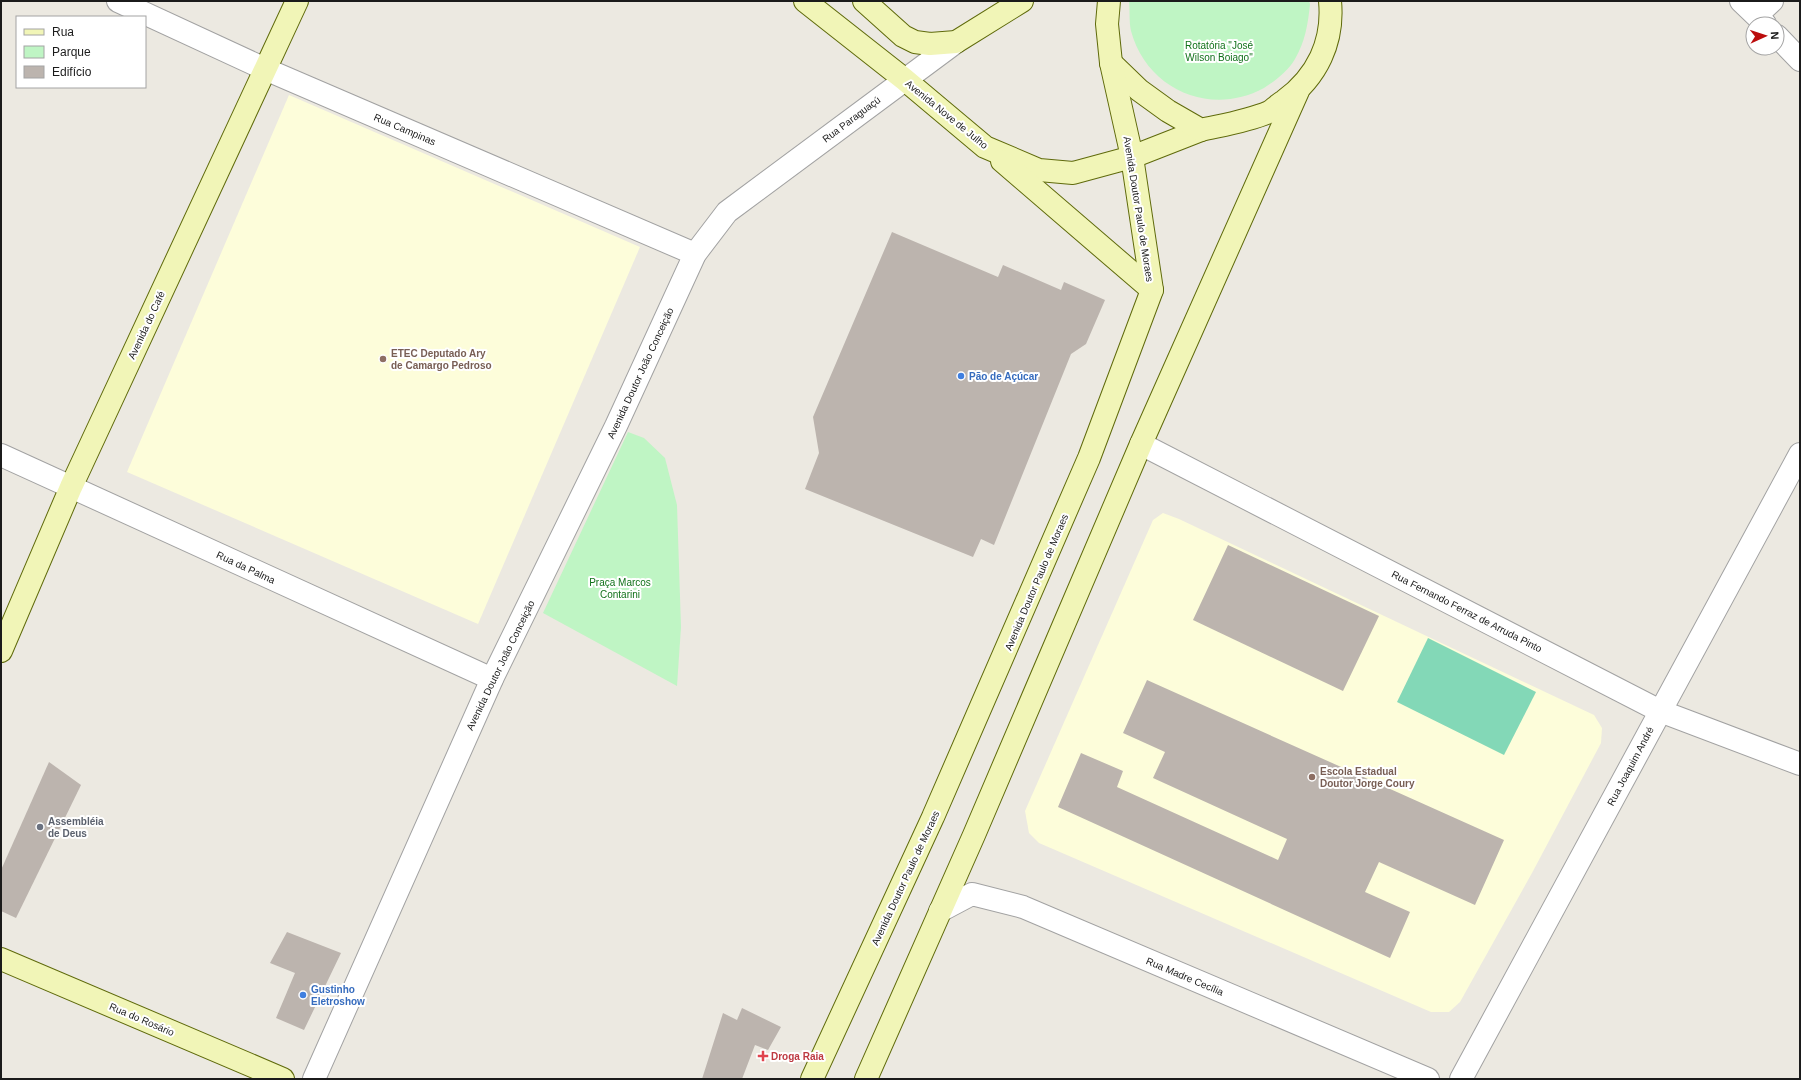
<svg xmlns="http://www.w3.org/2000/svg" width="1801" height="1080" font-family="Helvetica,sans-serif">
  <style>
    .education { fill: #fdfdda }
    .park { fill: #bff5c4 }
    .pitch { fill: #83d8b7 }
    .building { fill: #bcb4ae }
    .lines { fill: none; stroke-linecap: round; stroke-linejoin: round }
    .street-casing { stroke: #a2a2a2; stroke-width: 24 }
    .secondary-casing { stroke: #5f6a0b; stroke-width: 24 }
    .street { stroke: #fff; stroke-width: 22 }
    .secondary { stroke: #f1f5b7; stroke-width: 22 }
    .education-dot { fill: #8d6e63; stroke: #fff; stroke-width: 1.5 }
    .shop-dot { fill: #3f7fe0; stroke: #fff; stroke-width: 1.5 }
    .worship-dot { fill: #6b7280; stroke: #fff; stroke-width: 1.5 }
    .health-dot { fill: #e0444e; stroke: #fff; stroke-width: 1.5 }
    .labels { text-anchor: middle; stroke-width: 4; stroke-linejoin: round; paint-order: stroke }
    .park-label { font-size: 10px; fill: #11711a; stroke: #fff }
    .street-label { font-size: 10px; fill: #1b1b1b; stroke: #fff }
    .education-label { font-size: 10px; font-weight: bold; fill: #785e54; stroke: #fff; text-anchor: start }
    .shop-label { font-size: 10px; font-weight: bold; fill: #366cbe; stroke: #fff; text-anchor: start }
    .worship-label { font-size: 10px; font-weight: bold; fill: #5b616d; stroke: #fff; text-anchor: start }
    .health-label { font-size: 10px; font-weight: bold; fill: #be3a42; stroke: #fff; text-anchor: start }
  </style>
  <rect width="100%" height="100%" fill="#ece9e1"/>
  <!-- education -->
  <g class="education">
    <polygon points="289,95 640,247 478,624 127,472"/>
    <polygon points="1163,513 1179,519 1594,715 1602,728 1601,743 1532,873 1460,1002 1449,1012 1431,1012 1039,843 1029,833 1025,811 1153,520"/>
  </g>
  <!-- park -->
  <g class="park">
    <path d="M 1129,1 L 1309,1 L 1310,4 C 1308,24 1305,42 1295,59 C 1288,71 1275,81 1264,88 C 1211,117 1147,90 1131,31 C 1129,22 1130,11 1129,1 Z"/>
    <polygon points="628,432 644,438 665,458 677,505 681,627 677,686 543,613"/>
  </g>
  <!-- pitch -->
  <polygon class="pitch" points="1428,638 1536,692 1504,755 1397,702"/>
  <!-- building -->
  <g class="building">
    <polygon points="892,232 998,277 1003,265 1061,290 1064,282 1105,300 1086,344 1071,354 994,545 981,539 973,557 805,489 819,453 813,417"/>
    <polygon points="1228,545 1379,616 1343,691 1193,620"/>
    <polygon points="1147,680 1504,840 1475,905 1379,862 1365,892 1410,912 1390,958 1058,807 1081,753 1123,771 1117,787 1278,860 1287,839 1153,778 1165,752 1123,733"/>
    <polygon points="49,762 81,785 16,918 1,911 1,870"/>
    <polygon points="287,932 341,953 304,1030 276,1018 295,973 270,963"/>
    <polygon points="742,1008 781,1027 768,1050 755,1045 742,1079 702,1079 723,1013 737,1020"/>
  </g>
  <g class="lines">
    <!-- street casing -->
    <g class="street-casing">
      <g id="street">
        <polyline points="118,1 265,69 695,254"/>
        <polyline points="1741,1 1765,24"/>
        <polyline points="1757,15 1772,1"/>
        <polyline points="1777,36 1800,60"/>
        <polyline points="1141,444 1660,711 1800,764"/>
        <polyline points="1,455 492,679"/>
        <polyline points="940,911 972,894 1023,907 1428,1079"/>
        <polyline points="314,1079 492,679 616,426 695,254 727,212 956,42"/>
        <polyline points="1461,1079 1800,454"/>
      </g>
    </g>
    <!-- secondary casing -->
    <g class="secondary-casing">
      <g id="secondary">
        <polyline points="805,1 904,79 985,147 1039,170 1073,173 1132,157 1201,130"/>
        <polyline points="864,1 903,36 915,42 930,44 956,42 1022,1"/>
        <path d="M 1111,63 L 1139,90 L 1168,111 L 1201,130 C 1223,125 1248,121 1269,112 C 1274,109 1279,104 1284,101 C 1317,77 1334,42 1330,1"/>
        <polyline points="1002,161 1152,290"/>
        <polyline points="1,651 71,487 297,1"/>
        <polyline points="1,959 283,1079"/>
        <polyline points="812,1079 933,817 1089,458 1152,290 1132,157 1111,63 1107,24 1109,1"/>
        <polyline points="866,1079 974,835 1141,444 1298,91"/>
      </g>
    </g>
    <!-- street -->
    <use href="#street" class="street"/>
    <!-- secondary -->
    <use href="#secondary" class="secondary"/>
  </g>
  <!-- markers -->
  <g class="education-dot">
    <circle cx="383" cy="359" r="4"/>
    <circle cx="1312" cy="777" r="4"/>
  </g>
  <g class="shop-dot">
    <circle cx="961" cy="376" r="4"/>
    <circle cx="303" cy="995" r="4"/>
  </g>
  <circle class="worship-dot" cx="40" cy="827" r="4"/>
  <path class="health-dot" d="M761 1050h4v4h4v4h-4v4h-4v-4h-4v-4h4z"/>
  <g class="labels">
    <!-- park labels -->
    <g class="park-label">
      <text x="1219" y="49">Rotatória "José<tspan x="1219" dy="12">Wilson Boiago"</tspan></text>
      <text x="620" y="586">Praça Marcos<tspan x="620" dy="12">Contarini</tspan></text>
    </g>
    <!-- street labels -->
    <g class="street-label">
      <text transform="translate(947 114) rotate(39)" y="4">Avenida Nove de Julho</text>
      <text transform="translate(851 119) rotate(-37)" y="4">Rua Paraguaçú</text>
      <text transform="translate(405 129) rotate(23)" y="4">Rua Campinas</text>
      <text transform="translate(1139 209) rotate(81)" y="4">Avenida Doutor Paulo de Moraes</text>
      <text transform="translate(146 325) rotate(-65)" y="4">Avenida do Café</text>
      <text transform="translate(640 373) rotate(-65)" y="4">Avenida Doutor João Conceição</text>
      <text transform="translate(246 567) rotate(25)" y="4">Rua da Palma</text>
      <text transform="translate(1036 582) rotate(-67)" y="4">Avenida Doutor Paulo de Moraes</text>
      <text transform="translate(1467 611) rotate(27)" y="4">Rua Fernando Ferraz de Arruda Pinto</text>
      <text transform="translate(500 665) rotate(-64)" y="4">Avenida Doutor João Conceição</text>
      <text transform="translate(1630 766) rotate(-62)" y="4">Rua Joaquim André</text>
      <text transform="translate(905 878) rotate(-65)" y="4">Avenida Doutor Paulo de Moraes</text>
      <text transform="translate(1185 976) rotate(23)" y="4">Rua Madre Cecília</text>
      <text transform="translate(142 1019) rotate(23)" y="4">Rua do Rosário</text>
    </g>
    <!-- education labels -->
    <g class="education-label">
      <text x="391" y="357">ETEC Deputado Ary<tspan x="391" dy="12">de Camargo Pedroso</tspan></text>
      <text x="1320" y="775">Escola Estadual<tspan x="1320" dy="12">Doutor Jorge Coury</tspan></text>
    </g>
    <!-- shop labels -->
    <g class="shop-label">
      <text x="969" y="380">Pão de Açúcar</text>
      <text x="311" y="993">Gustinho<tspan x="311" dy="12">Eletroshow</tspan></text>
    </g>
    <!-- worship labels -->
    <g class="worship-label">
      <text x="48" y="825">Assembléia<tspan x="48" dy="12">de Deus</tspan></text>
    </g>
    <!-- health labels -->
    <g class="health-label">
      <text x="771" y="1060">Droga Raia</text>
    </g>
  </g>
  <!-- border -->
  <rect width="1801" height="1080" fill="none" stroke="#1b1b1b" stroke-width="4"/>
  <!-- legend -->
  <rect x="16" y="16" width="130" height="72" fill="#ffffff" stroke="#a4a4a4"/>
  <rect x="24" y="29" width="20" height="6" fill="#f1f5b7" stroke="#a4a4a4"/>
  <text x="52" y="36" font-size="12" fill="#1b1b1b">Rua</text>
  <rect x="24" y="46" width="20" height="12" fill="#bff5c4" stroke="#a4a4a4"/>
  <text x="52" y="56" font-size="12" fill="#1b1b1b">Parque</text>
  <rect x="24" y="66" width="20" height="12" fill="#bcb4ae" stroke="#a4a4a4"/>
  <text x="52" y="76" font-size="12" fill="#1b1b1b">Edifício</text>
  <!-- north arrow -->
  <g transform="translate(1765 36) rotate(87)"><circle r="19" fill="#ffffff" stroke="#a4a4a4"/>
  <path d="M0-3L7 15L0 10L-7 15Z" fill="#bb0c0c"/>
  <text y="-6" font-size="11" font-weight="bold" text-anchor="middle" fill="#1b1b1b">N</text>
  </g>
</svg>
